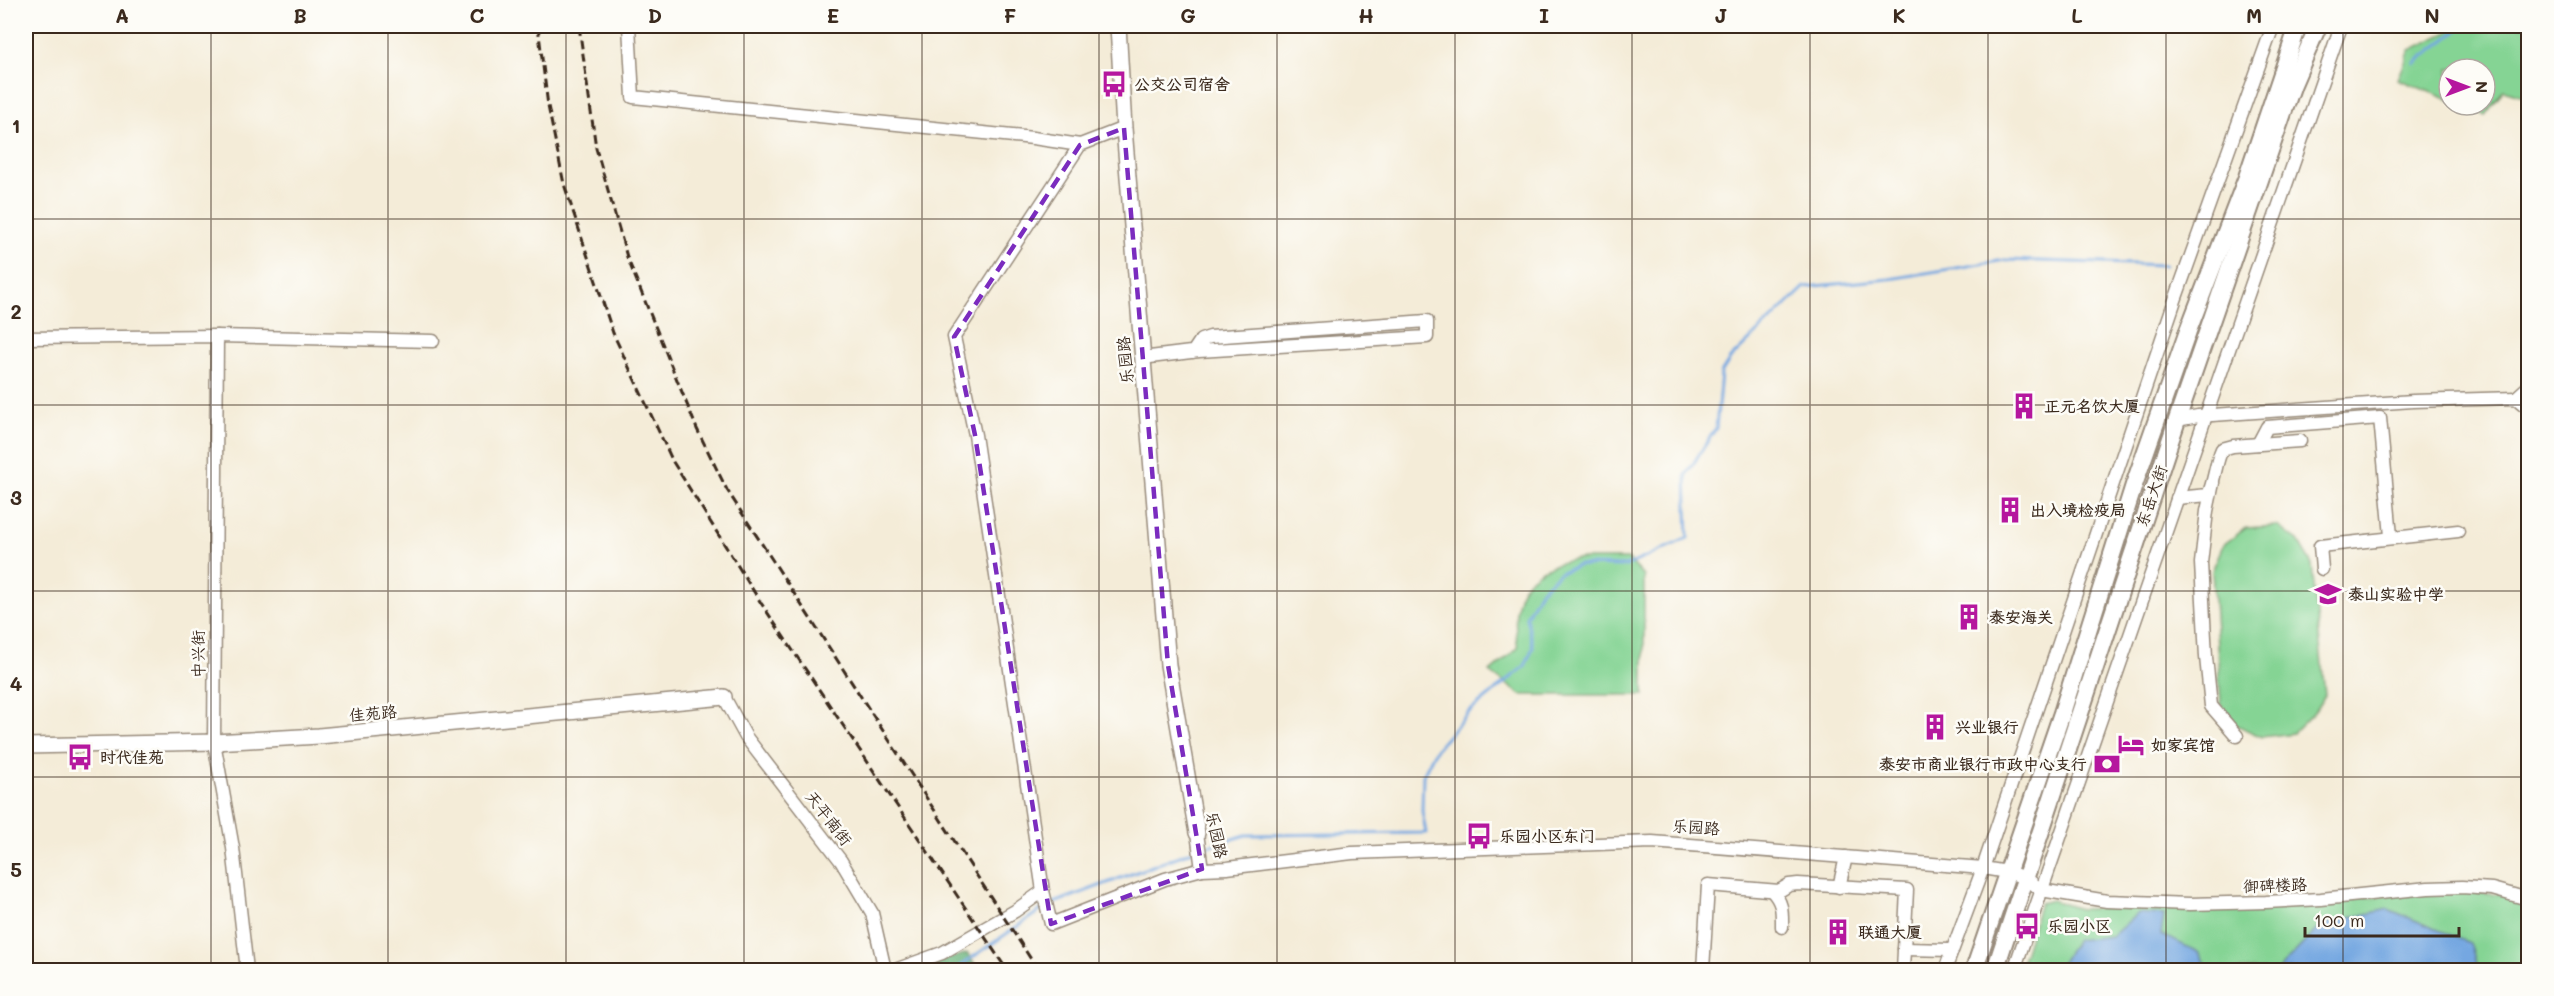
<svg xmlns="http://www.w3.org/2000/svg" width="2554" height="996" font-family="Mali,'LXGW WenKai TC',sans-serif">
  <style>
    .green { fill: #85d494; stroke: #607f59; stroke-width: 1.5 }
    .forest { fill: #6cb67e; stroke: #54704e; stroke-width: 1.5 }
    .water { fill: #75a7e1; stroke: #586880; stroke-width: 1.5 }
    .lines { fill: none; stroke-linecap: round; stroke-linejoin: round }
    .stream { stroke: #75a7e1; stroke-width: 3 }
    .minor-casing { stroke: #988b7b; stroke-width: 15 }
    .tertiary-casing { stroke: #988b7b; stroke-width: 18 }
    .secondary-casing { stroke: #988b7b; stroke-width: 20 }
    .minor { stroke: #fff; stroke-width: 12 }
    .tertiary { stroke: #fff; stroke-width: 15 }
    .secondary { stroke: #fff; stroke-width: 16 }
    .rail { stroke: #3b2a1e; stroke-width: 3; stroke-dasharray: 9 4.5; stroke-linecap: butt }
    .marked { fill: none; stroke: #7b2cbf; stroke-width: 4.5; stroke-dasharray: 12 8; stroke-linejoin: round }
    .grid { fill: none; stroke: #3b2a1e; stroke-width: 1.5; stroke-opacity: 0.55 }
    .labels { text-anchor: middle; stroke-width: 5; stroke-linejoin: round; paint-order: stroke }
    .poi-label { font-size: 16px; font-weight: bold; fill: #3b2a1e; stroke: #fdfcf7; text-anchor: start }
    .street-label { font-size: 16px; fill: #3b2a1e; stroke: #fdfcf7 }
    .neatline { fill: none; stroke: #3b2a1e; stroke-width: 2 }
    .grid-label { font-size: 20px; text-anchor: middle; font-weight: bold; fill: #3b2a1e }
  </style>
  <rect width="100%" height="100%" fill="#fdfcf7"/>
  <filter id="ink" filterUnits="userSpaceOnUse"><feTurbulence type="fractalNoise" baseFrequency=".0167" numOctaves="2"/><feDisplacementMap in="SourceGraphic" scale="12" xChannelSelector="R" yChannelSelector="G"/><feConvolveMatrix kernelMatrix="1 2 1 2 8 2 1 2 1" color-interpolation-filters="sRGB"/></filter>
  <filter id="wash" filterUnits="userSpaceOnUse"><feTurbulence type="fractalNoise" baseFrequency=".008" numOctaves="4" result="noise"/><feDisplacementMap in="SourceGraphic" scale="24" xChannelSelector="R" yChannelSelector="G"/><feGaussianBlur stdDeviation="1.35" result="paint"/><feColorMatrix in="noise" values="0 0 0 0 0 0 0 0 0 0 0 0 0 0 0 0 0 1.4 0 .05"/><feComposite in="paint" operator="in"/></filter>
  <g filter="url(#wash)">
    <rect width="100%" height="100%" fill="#f4ecd8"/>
    <!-- green -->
    <g class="green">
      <polygon points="2451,26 2528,26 2528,98 2504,90 2485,115 2461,105 2485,105 2485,69 2449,69 2449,100 2398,79 2410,50 2448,32"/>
      <polygon points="2277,526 2298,541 2312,565 2325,695 2315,711 2293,733 2262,737 2236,725 2221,704 2212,571 2223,545 2246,528"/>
      <path d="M 1578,559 L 1628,559 L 1644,576 L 1644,695 L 1521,695 L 1490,672 L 1518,648 C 1509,595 1522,568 1578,559 Z"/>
      <polygon points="2455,891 2503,894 2528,906 2528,970 2019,970 2040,903 2052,900 2080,909 2237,906"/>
    </g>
    <!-- forest -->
    <polygon class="forest" points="967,953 979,970 911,970"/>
    <!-- water -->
    <g class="water">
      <polygon points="2388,909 2470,943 2478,970 2278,970 2322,924"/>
      <polygon points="2138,913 2164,915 2161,934 2198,952 2209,970 2060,970 2059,967 2076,940 2112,936"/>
    </g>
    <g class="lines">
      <!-- stream -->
      <g class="stream">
        <polyline points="2415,63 2463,26"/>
        <polyline points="1201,848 1246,835 1426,833 1422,811 1423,775 1436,749 1468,713 1525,666 1533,647 1526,617 1540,591 1559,573 1580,565 1626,566 1688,538 1686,475 1716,428 1721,373 1730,359 1805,287 1889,279 2005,260 2165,265"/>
        <polyline points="1049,905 1195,850"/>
        <polyline points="954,970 1044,908"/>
      </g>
    </g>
  </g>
  <g filter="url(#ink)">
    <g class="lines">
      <!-- minor casing -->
      <g class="minor-casing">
        <g id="minor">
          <polyline points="629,26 633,97 1033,138 1080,145"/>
          <polyline points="1124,128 1080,145 954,337 975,435 1043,891 1051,924 1165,879 1202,869"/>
          <polyline points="217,336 214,742 233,848 247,970"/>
          <polyline points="26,338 217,336 433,341"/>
          <polyline points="1142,358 1199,351 1427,337 1427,321 1210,337 1201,340 1193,352"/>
          <polyline points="2516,398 2528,387"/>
          <polyline points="2177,420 2198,416 2413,401 2516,398 2528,408"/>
          <polyline points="2258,444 2267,427 2380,418 2391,536"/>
          <polyline points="2213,483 2207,511 2201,563 2206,657 2211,706 2237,736"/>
          <path d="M 2177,498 L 2208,495 C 2215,480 2215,464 2222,449 L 2233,446 L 2300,441"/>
          <polyline points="2322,569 2320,546 2458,531"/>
          <polyline points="724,697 746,737 841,861 872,913 885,970"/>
          <polyline points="1197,833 1202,869 1227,868 1352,853 1652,842 1983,868 2007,872 2026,878 2041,890 2107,901 2190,904 2266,902 2321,899 2428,888 2462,887 2492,889 2528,899"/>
          <polyline points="1839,887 1846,857"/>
          <path d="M 1772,891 C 1783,903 1782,911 1782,927"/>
          <polyline points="1904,949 1951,950"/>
          <polyline points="895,970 942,953 1015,911 1043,891"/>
          <polyline points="1703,970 1708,885 1779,891 1789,885 1798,884 1907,890 1903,970"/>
          <polyline points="1945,970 1983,868 2174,303 2273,26"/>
          <polyline points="2014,970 2341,26"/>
        </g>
      </g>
      <!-- tertiary casing -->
      <g class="tertiary-casing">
        <g id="tertiary">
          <polyline points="1118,26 1124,128 1168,665 1197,833"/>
          <polyline points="26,746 214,742 319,736 724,697"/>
        </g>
      </g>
      <!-- secondary casing -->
      <g class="secondary-casing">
        <g id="secondary">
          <polyline points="1974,970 2062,713 2134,485 2188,331 2247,177 2298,26"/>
          <polyline points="1995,970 2177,420 2293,84 2318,26"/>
        </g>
      </g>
      <!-- minor -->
      <use href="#minor" class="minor"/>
      <!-- tertiary -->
      <use href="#tertiary" class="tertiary"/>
      <!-- secondary -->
      <use href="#secondary" class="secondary"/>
      <!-- rail -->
      <g class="rail">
        <polyline points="538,26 548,106 564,184 613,333 673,462 761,603 1007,970"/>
        <polyline points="579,26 596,148 627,257 697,429 727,490 1038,970"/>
      </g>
    </g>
  </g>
  <!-- marked area -->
  <path class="marked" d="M 1124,128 L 1168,665 L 1202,869 L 1051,924 L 975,435 L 954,337 L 1080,145 Z"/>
  <!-- grid -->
  <path class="grid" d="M 211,26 L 211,970M 388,26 L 388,970M 566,26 L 566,970M 744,26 L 744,970M 922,26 L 922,970M 1099,26 L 1099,970M 1277,26 L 1277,970M 1455,26 L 1455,970M 1632,26 L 1632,970M 1810,26 L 1810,970M 1988,26 L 1988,970M 2166,26 L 2166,970M 2343,26 L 2343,970M 26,219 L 2528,219M 26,405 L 2528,405M 26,591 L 2528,591M 26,777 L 2528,777"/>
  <!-- icons -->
  <defs>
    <g id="bus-bare" transform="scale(2.07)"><path d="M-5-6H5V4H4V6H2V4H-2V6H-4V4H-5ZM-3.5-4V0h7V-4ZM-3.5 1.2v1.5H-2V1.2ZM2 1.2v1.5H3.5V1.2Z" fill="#b5179e" stroke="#fdfcf7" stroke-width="2.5" paint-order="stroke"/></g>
    <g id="building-bare" transform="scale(2.07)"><path d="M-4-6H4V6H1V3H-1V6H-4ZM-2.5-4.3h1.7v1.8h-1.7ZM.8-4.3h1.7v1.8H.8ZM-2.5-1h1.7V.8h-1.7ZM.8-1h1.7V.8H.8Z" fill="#b5179e" stroke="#fdfcf7" stroke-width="2.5" paint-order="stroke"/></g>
    <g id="school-bare" transform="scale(2.07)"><path d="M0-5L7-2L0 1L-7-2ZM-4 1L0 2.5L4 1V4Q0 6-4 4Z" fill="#b5179e" stroke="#fdfcf7" stroke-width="2.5" paint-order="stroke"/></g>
    <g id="hotel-bare" transform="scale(2.07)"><path d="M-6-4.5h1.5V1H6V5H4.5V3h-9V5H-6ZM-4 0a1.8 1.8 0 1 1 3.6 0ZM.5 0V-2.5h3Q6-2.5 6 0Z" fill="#b5179e" stroke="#fdfcf7" stroke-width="2.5" paint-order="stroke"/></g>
    <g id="bank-bare" transform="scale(2.07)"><path d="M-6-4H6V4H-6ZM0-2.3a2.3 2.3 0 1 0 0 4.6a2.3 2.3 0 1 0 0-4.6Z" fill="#b5179e" stroke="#fdfcf7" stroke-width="2.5" paint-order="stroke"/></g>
  </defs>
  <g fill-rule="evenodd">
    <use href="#bus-bare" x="1114" y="84"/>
    <use href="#building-bare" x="2024" y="406"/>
    <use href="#building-bare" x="2010" y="510"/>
    <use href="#school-bare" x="2328" y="594"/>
    <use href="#building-bare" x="1969" y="617"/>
    <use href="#building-bare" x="1935" y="727"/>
    <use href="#hotel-bare" x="2131" y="745"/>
    <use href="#bus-bare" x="80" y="757"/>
    <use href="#bank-bare" x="2107" y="764"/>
    <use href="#bus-bare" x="1479" y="836"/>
    <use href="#bus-bare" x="2027" y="926"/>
    <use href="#building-bare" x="1838" y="932"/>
  </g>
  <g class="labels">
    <!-- poi labels -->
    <g class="poi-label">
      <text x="1134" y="90">公交公司宿舍</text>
      <text x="2044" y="412">正元名饮大厦</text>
      <text x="2030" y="516">出入境检疫局</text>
      <text x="2348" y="600">泰山实验中学</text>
      <text x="1989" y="623">泰安海关</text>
      <text x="1955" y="733">兴业银行</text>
      <text x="2151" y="751">如家宾馆</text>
      <text x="100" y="763">时代佳苑</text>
      <text x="2087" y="770" text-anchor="end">泰安市商业银行市政中心支行</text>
      <text x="1499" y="842">乐园小区东门</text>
      <text x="2047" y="932">乐园小区</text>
      <text x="1858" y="938">联通大厦</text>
    </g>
    <!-- street labels -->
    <g class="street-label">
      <text transform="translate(1125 360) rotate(-95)" y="6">乐园路</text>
      <text transform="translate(2151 496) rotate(-71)" y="6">东岳大街</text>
      <text transform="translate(198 654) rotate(-90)" y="6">中兴街</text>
      <text transform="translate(373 713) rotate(-5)" y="6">佳苑路</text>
      <text transform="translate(829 818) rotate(52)" y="6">天平南街</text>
      <text transform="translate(1696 827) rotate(4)" y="6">乐园路</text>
      <text transform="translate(1217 835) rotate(78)" y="6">乐园路</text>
      <text transform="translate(2275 885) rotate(-2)" y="6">御碑楼路</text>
    </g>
  </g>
  <!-- margin -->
  <rect width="2554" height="996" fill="none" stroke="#fdfcf7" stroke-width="66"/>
  <!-- north arrow -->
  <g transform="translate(2467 87) rotate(90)"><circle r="28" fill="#fdfcf7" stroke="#afa8a0" stroke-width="1.5"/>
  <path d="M0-4.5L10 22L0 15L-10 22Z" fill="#b5179e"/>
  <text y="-9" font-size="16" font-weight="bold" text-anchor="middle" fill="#3b2a1e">N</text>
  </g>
  <!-- scale -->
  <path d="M2305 927v9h154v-9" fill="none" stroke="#3b2a1e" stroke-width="3"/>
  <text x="2314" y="927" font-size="18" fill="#3b2a1e" stroke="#fdfcf7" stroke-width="4.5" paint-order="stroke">100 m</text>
  <rect x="33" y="33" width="2488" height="930" class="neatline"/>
  <g class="grid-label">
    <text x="122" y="23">A</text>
    <text x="300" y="23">B</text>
    <text x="477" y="23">C</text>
    <text x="655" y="23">D</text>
    <text x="833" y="23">E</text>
    <text x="1010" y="23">F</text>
    <text x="1188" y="23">G</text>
    <text x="1366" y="23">H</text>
    <text x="1544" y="23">I</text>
    <text x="1721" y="23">J</text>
    <text x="1899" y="23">K</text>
    <text x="2077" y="23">L</text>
    <text x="2254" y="23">M</text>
    <text x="2432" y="23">N</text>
    <text x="16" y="133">1</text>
    <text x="16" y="319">2</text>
    <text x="16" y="505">3</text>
    <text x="16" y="691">4</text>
    <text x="16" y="877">5</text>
  </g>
</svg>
